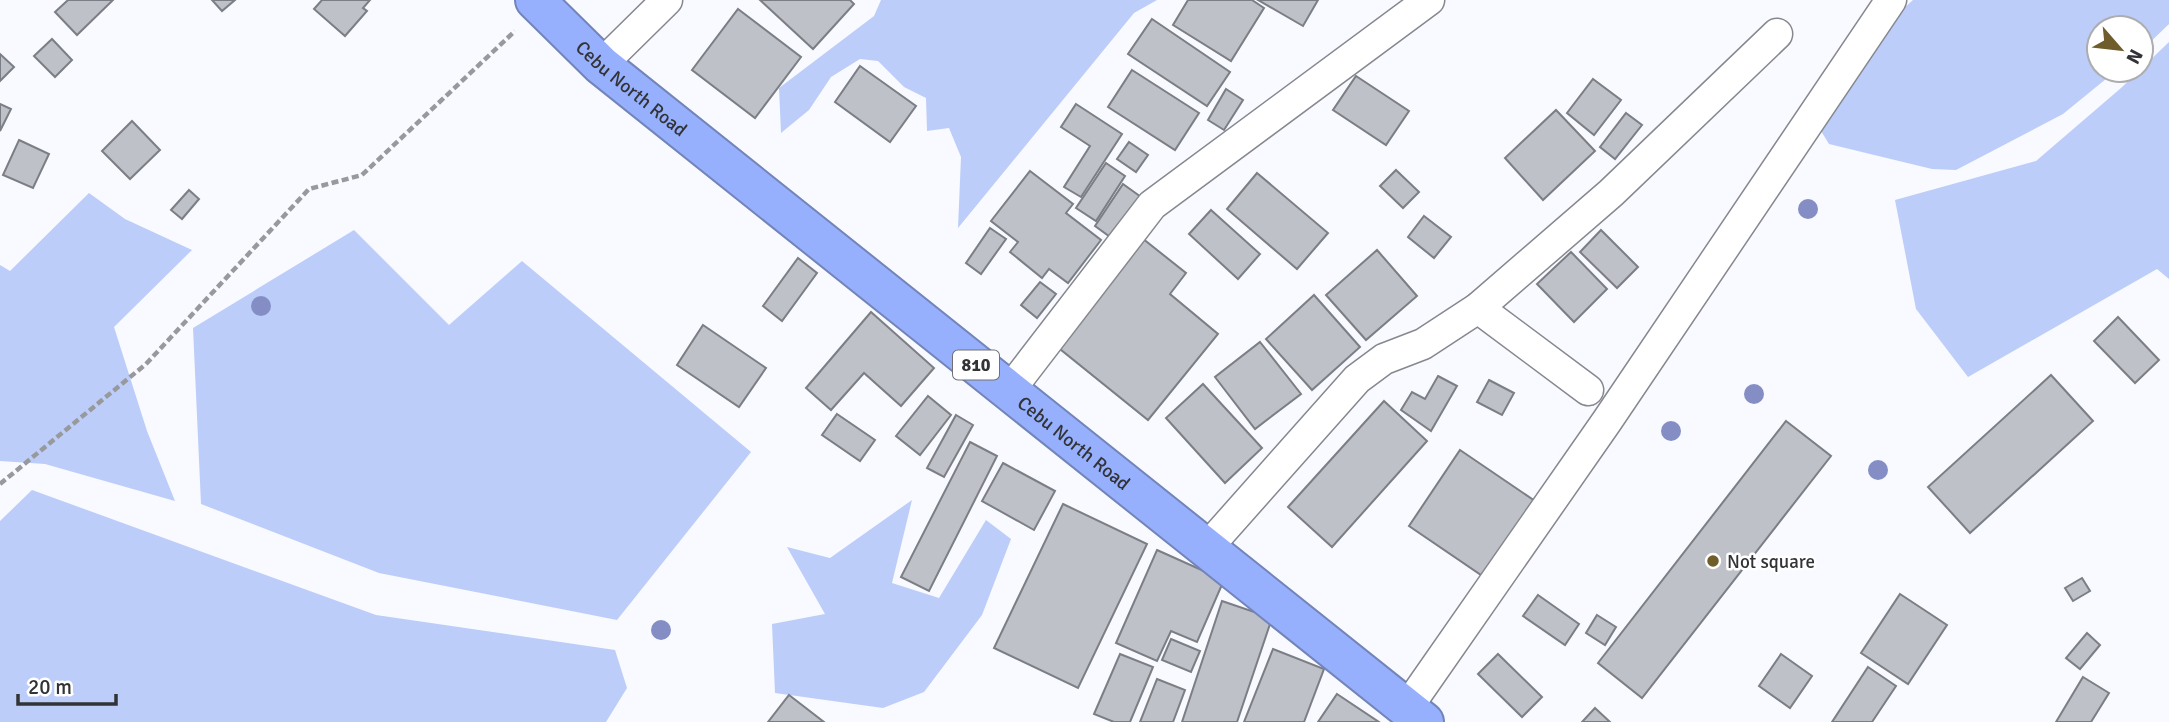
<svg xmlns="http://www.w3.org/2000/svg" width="2169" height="722" font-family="Signika,sans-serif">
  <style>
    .green { fill: #bdcdf9 }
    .building { fill: #bec1c8; stroke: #7b7e85; stroke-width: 2 }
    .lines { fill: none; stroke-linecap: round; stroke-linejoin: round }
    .street-casing { stroke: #868890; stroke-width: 33 }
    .highway-casing { stroke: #7384b8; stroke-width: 42 }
    .path { stroke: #98999d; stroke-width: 4.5; stroke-dasharray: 7 3.5; stroke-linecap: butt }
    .street { stroke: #fff; stroke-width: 30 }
    .highway { stroke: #96b0fe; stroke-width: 38 }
    .tree { fill: #848ec5 }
    .poi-dot { fill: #6f5d2b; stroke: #fff; stroke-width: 2.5 }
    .labels { text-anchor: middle; stroke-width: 5; stroke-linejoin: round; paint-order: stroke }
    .shield { fill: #fff; stroke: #707072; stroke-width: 2 }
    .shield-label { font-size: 18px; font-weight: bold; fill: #323336 }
    .street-label { font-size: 19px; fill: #323336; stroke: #fff }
    .poi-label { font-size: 19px; fill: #323336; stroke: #fff; text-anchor: start }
  </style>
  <rect width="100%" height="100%" fill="#f8faff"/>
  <!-- green -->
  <g class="green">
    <polygon points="881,0 1157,0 1134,13 958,228 961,157 949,128 927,131 926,98 904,87 878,61 860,59 831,77 809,110 781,133 779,88 874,16"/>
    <polygon points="1913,0 2169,0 2169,24 2141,51 2141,28 2099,28 2099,70 2117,70 2063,114 1956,170 1932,169 1829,144 1813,118 1894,17"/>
    <polygon points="2169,42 2169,279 2157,269 1968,377 1916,309 1895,200 2036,161 2121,88"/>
    <polygon points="89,193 125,219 192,250 114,327 147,431 175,501 45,464 0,461 0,265 10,271"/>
    <polygon points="354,230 449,325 522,261 751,452 617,620 379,573 201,504 193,328"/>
    <polygon points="32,490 376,615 615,650 627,688 606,722 0,722 0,521"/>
    <polygon points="912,500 892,583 939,598 986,520 1011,539 982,615 924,692 883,708 775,693 772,624 825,614 787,547 830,558"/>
  </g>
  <!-- building -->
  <g class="building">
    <polygon points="68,0 113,0 77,35 55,12"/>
    <polygon points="212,0 235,0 222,11"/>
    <polygon points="322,0 370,0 363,8 367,11 345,36 314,9"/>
    <polygon points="760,0 850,0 854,4 813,49"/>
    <polygon points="1188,0 1252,0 1264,8 1231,61 1173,25"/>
    <polygon points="1258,0 1318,0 1303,26"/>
    <polygon points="738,9 801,57 755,118 692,70"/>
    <polygon points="1152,19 1230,72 1207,106 1128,54"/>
    <polygon points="52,39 72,60 55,77 34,56"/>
    <polygon points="0,54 14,67 0,81"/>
    <polygon points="860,66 916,106 890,142 835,102"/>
    <polygon points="1132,70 1199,113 1175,150 1108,107"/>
    <polygon points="1356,76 1409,111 1386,145 1333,110"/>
    <polygon points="1593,79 1621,100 1594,135 1567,113"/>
    <polygon points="1226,89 1243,100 1224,130 1208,120"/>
    <polygon points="0,104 11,109 0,131"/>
    <polygon points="1076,104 1122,134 1081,197 1064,187 1090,146 1061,127"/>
    <polygon points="1556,110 1595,151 1543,200 1505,158"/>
    <polygon points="1626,113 1642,125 1615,159 1600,147"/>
    <polygon points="132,121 160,150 130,179 102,151"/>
    <polygon points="19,140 49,154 33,188 3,175"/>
    <polygon points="1129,142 1148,155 1136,172 1117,159"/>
    <polygon points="1106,163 1125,176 1096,221 1076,208"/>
    <polygon points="1396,170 1419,192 1403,208 1380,186"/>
    <polygon points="1030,171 1073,204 1066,213 1101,240 1068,283 1049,269 1042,278 1010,252 1018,242 991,221"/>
    <polygon points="1257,173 1328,233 1297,269 1227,209"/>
    <polygon points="1123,184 1141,197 1113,239 1095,226"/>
    <polygon points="189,190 199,199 182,219 171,210"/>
    <polygon points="1211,210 1260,254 1238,279 1189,234"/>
    <polygon points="1424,216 1451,237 1434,258 1408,237"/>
    <polygon points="990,228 1006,239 981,274 966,263"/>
    <polygon points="1601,230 1638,267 1617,288 1580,252"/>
    <polygon points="1142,238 1186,273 1170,294 1218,334 1148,420 1055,345"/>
    <polygon points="1377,250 1417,296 1366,340 1326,295"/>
    <polygon points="1571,252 1607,289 1574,322 1537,284"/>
    <polygon points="798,258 817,273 782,321 763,306"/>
    <polygon points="1040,282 1056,294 1037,318 1021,305"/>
    <polygon points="1314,295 1360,347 1312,390 1266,339"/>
    <polygon points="871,312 934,368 901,406 864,373 831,410 806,388"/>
    <polygon points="2118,317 2159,360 2135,383 2094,341"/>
    <polygon points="703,325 766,368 739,407 677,365"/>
    <polygon points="1260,342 1301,394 1255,429 1215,377"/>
    <polygon points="2051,375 2093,421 1970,533 1928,487"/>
    <polygon points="1438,376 1457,386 1431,431 1401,410 1412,392 1425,399"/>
    <polygon points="1489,380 1514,393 1502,415 1477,402"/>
    <polygon points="1203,384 1262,448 1225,483 1166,418"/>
    <polygon points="928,396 951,415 920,455 896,436"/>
    <polygon points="1384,401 1427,441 1332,547 1288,507"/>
    <polygon points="837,414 875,440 860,461 822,435"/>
    <polygon points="956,415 973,425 944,477 927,468"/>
    <polygon points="1786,421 1831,456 1642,698 1598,663"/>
    <polygon points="970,442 997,456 929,591 901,577"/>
    <polygon points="1460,450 1535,501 1484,577 1409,526"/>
    <polygon points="1003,463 1055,491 1034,530 982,501"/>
    <polygon points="1063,504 1147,544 1078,688 994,648"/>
    <polygon points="1157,550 1224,580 1197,642 1171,631 1157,661 1116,643"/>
    <polygon points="2082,578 2090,591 2073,601 2065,588"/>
    <polygon points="1900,594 1947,625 1908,684 1861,653"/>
    <polygon points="1538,595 1579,624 1565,645 1523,616"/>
    <polygon points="1222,601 1272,618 1237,722 1182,722"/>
    <polygon points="1597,615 1616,627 1605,645 1586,633"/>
    <polygon points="2087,633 2100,645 2080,669 2066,658"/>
    <polygon points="1171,639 1200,651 1191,672 1162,660"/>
    <polygon points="1273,649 1324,669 1304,722 1244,722"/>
    <polygon points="1120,654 1153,667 1130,722 1114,722 1094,714"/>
    <polygon points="1498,654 1542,697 1522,717 1478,674"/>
    <polygon points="1781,654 1812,676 1790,708 1759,686"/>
    <polygon points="1868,667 1896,686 1872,722 1832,722"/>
    <polygon points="2083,677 2109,693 2091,722 2056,722"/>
    <polygon points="1157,679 1185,690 1173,722 1140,722"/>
    <polygon points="1337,694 1379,722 1318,722"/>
    <polygon points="789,695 824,722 768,722"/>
    <polygon points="1595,708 1610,722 1582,722"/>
  </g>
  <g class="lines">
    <!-- street casing -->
    <g class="street-casing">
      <g id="street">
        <polyline points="601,65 667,0"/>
        <polyline points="1478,308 1588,390"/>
        <polyline points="1009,391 1152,205 1429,0"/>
        <polyline points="1206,549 1357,379 1384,359 1423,344 1478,308 1611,193 1777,34"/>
        <polyline points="1407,708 1607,421 1891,0"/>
      </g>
    </g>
    <!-- highway casing -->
    <g class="highway-casing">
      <g id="highway">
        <path id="s1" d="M 535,0 L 601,65 L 1424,722"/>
      </g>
    </g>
    <!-- path -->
    <polyline class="path" points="0,484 146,364 309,189 362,175 515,31"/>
    <!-- street -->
    <use href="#street" class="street"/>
    <!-- highway -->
    <use href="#highway" class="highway"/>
  </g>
  <!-- trees -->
  <g class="tree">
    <circle cx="1808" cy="209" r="10"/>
    <circle cx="261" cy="306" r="10"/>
    <circle cx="1754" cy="394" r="10"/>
    <circle cx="1671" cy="431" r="10"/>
    <circle cx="1878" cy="470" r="10"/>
    <circle cx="661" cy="630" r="10"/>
  </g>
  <!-- markers -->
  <circle class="poi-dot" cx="1713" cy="561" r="7"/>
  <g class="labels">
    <!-- shield labels -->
    <rect class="shield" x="953" y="350.5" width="46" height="29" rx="5"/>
    <g class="shield-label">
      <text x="976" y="371">810</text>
    </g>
    <!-- street labels -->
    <g class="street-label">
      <text dy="7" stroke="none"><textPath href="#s1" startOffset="131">Cebu North Road</textPath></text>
      <text dy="7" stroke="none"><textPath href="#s1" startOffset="698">Cebu North Road</textPath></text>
    </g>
    <!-- poi labels -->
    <g class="poi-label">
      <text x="1727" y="568">Not square</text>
    </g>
  </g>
  <!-- north arrow -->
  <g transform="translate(2120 49) rotate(118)"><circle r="33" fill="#ffffff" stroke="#adadaf" stroke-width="2"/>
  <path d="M0-5L12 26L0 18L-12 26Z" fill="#6f5d2b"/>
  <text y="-10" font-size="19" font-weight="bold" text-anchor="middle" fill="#323336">N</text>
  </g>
  <!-- scale -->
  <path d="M18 694v10h98v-10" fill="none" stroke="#323336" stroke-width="3.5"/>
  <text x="28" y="694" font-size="21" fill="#323336" stroke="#ffffff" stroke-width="5" paint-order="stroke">20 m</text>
</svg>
